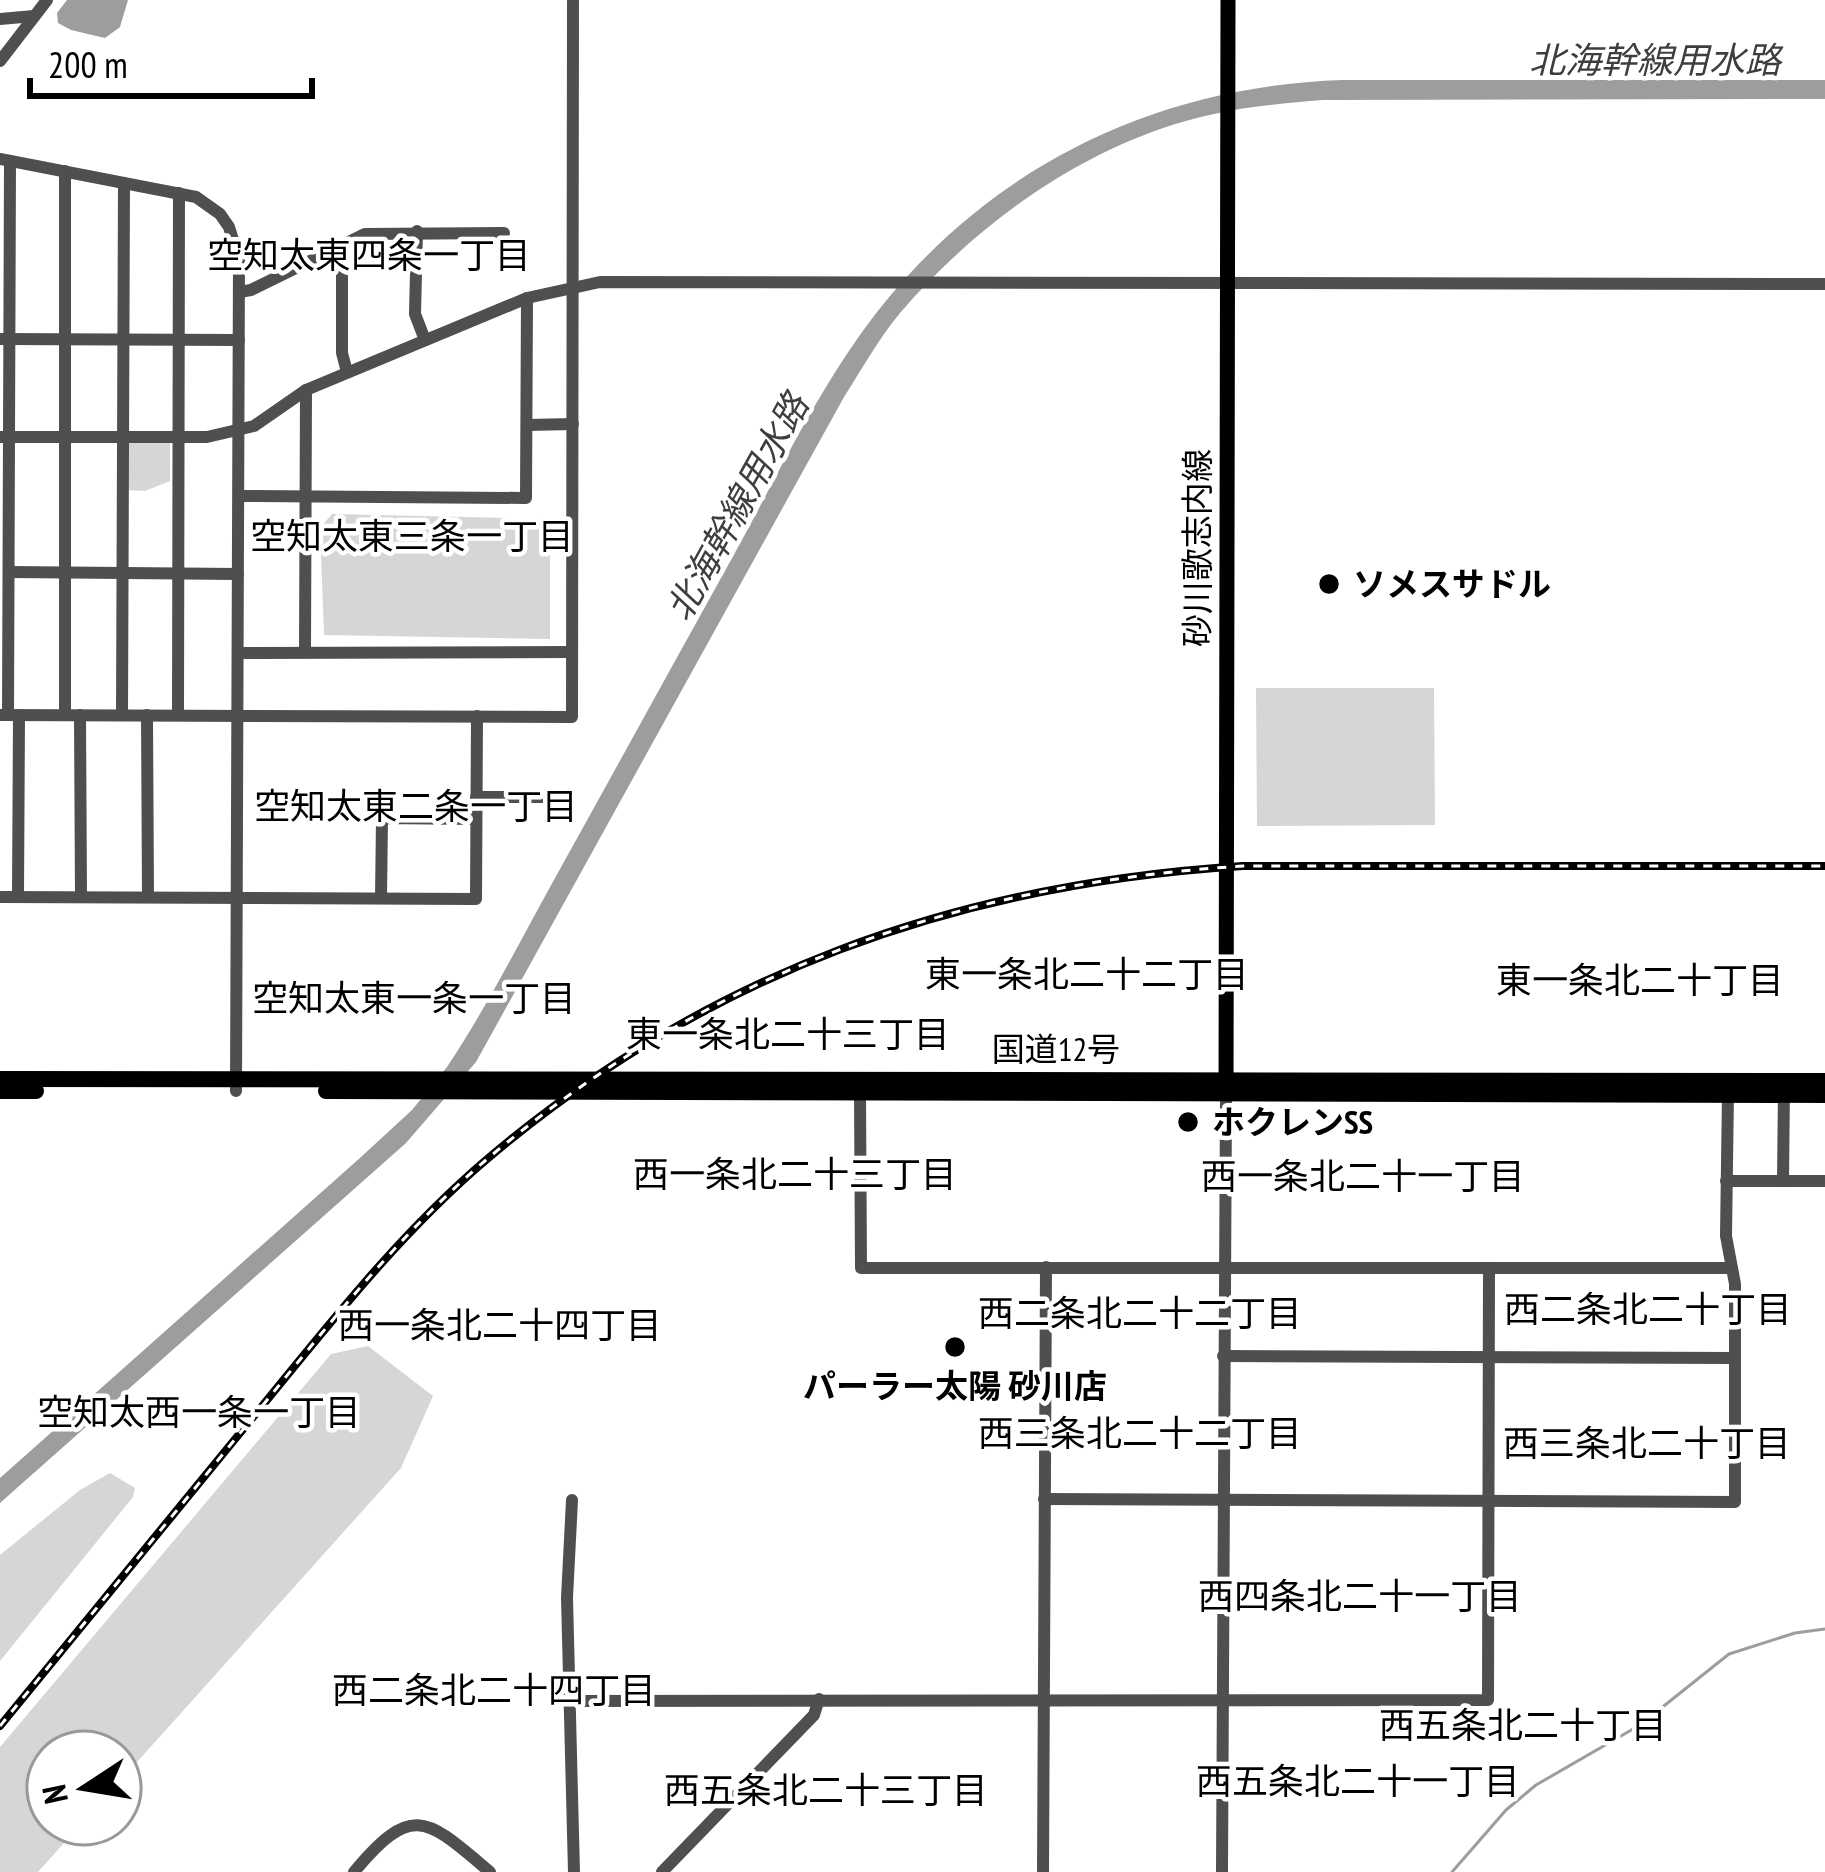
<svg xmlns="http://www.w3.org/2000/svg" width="1825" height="1872" font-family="'PT Sans Narrow','Noto Sans JP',sans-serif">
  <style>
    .green { fill: #d6d6d6 }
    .water { fill: #9d9d9d }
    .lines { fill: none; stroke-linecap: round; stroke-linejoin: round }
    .stream { stroke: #9d9d9d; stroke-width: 3 }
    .minor { stroke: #4f4f4f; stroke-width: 12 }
    .major { stroke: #000; stroke-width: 15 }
    .highway { stroke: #000; stroke-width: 16 }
    .rail-casing { stroke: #000; stroke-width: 8 }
    .rail { stroke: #fff; stroke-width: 3; stroke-dasharray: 9; stroke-linecap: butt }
    .poi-dot { fill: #000; stroke: #fff; stroke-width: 4.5 }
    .labels { text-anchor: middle; stroke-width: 9; stroke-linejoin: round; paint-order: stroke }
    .street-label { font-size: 33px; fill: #000; stroke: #fff }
    .poi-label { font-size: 33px; font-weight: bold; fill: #000; stroke: #fff; text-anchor: start }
    .water-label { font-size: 36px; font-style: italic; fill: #3e3e3e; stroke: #fff }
    .neighbourhood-label { font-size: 36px; fill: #000; stroke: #fff }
  </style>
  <rect width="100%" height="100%" fill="#fff"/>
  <!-- green -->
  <g class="green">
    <polygon points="127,442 170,442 170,481 145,491 127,490"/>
    <polygon points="332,514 550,519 550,639 324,635 320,528"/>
    <polygon points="1256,688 1434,688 1435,825 1257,826"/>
    <polygon points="368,1346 433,1396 401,1468 120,1781 120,1752 48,1752 48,1824 81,1824 38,1872 0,1872 0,1747 331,1354"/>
    <polygon points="110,1473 135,1488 133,1497 0,1661 0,1555 80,1490"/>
  </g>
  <!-- water -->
  <g class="water">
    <polygon points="67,0 128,0 120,27 105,38 71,30 58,23 57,13"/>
    <path d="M 1343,80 L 1825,80 L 1825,99 L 1323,100 C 1287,103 1250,106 1214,114 C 1092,140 980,220 900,313 C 879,338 862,369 844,397 L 476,1062 L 406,1143 L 0,1503 L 0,1478 L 361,1157 L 412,1110 L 447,1067 C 487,1007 520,941 555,878 C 614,772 672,666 731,560 C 781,470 824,375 890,296 C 1006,158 1165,86 1343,80 Z"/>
  </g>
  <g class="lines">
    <!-- stream -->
    <polyline class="stream" points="1452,1872 1506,1810 1536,1785 1640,1725 1729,1654 1795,1633 1825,1629"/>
    <!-- minor -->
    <g class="minor">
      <polyline points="0,19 34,16"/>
      <polyline points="0,61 47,0"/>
      <polyline points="0,159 196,197 220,214 229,227 239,259 236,1091"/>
      <polyline points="65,171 65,715"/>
      <polyline points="417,231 415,314 425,340"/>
      <polyline points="342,244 342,353 347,372"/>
      <polyline points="239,292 251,290 365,234 504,233"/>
      <polyline points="0,339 239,340"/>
      <polyline points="527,425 573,424"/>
      <polyline points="0,437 207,437 254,426 306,390 527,298 600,282 1825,284"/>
      <polyline points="239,496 526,498 527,298"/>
      <polyline points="9,572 238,574"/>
      <polyline points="305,652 306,390"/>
      <polyline points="238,653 572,652"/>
      <polyline points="0,715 572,717 573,0"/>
      <polyline points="8,715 10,161"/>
      <polyline points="80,715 81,897"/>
      <polyline points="122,715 124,183"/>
      <polyline points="147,715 148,897"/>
      <polyline points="178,715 179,193"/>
      <polyline points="476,797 551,797"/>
      <polyline points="0,897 476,899 477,716"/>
      <polyline points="18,897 19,715"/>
      <polyline points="381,898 382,818 476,819"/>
      <polyline points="860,1093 861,1268 1730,1268"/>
      <polyline points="1726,1181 1825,1181"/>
      <polyline points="1783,1181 1784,1086"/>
      <polyline points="1223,1356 1735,1358"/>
      <polyline points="1044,1499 1735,1502 1735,1284 1726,1236 1728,1092"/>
      <polyline points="572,1500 567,1598 574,1872"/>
      <polyline points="569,1701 1488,1700 1489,1268"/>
      <path d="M 354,1872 C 413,1801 427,1819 490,1872"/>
      <polyline points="662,1872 814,1715 819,1699"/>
      <polyline points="1043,1872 1046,1267"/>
      <polyline points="1222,1872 1226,1096"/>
    </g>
    <!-- major -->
    <polyline class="major" points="1226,1093 1228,0"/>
    <!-- highway -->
    <g class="highway">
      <polyline points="0,1079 1825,1081"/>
      <polyline points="0,1091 36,1091"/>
      <polyline points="326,1091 1825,1095"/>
    </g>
    <!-- rail casing -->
    <g class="rail-casing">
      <path id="rail" d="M 0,1726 C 85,1622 170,1519 254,1416 C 327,1327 398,1235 486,1160 C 706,973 957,884 1243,866 L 1825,866"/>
    </g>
    <!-- rail -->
    <use href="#rail" class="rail"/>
  </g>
  <!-- markers -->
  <g class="poi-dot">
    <circle cx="1329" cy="584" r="12"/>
    <circle cx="1188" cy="1122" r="12"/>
    <circle cx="955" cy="1347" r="12"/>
  </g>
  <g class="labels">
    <!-- street labels -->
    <g class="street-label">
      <text transform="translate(1197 548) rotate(-90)" y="12">砂川歌志内線</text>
      <text x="1056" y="1061">国道12号</text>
    </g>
    <!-- poi labels -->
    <g class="poi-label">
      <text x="1353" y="596">ソメスサドル</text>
      <text x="1212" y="1134">ホクレンSS</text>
      <text x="955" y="1398" text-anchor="middle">パーラー太陽 砂川店</text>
    </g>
    <!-- water labels -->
    <g class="water-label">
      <text x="1655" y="73">北海幹線用水路</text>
      <text transform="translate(737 507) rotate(-61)" y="13">北海幹線用水路</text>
    </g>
    <!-- neighbourhood labels -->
    <g class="neighbourhood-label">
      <text x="369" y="268">空知太東四条一丁目</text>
      <text x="412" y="549">空知太東三条一丁目</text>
      <text x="416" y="819">空知太東二条一丁目</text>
      <text x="1087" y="987">東一条北二十二丁目</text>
      <text x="1640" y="993">東一条北二十丁目</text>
      <text x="414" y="1011">空知太東一条一丁目</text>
      <text x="788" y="1047">東一条北二十三丁目</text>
      <text x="795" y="1187">西一条北二十三丁目</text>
      <text x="1363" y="1189">西一条北二十一丁目</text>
      <text x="1648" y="1322">西二条北二十丁目</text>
      <text x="1140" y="1326">西二条北二十二丁目</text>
      <text x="500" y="1338">西一条北二十四丁目</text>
      <text x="199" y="1425">空知太西一条一丁目</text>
      <text x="1140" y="1446">西三条北二十二丁目</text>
      <text x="1647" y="1456">西三条北二十丁目</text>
      <text x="1360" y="1609">西四条北二十一丁目</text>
      <text x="494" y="1703">西二条北二十四丁目</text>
      <text x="1523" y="1738">西五条北二十丁目</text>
      <text x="1358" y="1794">西五条北二十一丁目</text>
      <text x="826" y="1803">西五条北二十三丁目</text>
    </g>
  </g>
  <!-- north arrow -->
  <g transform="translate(84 1788) rotate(258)"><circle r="57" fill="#ffffff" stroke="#999999" stroke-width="3"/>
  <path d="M0-9L21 45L0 30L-21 45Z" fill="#000000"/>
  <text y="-18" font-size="33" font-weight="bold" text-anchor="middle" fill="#000000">N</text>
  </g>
  <!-- scale -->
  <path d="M30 78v18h282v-18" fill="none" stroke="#000000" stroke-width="6"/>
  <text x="48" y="78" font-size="36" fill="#000000" stroke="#ffffff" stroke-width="9" paint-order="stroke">200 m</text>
</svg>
